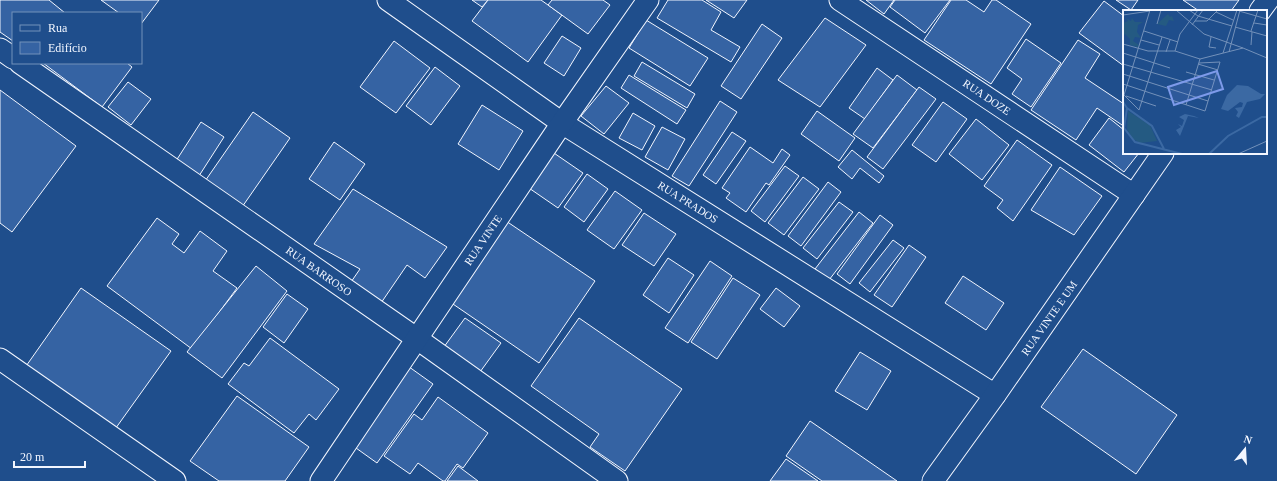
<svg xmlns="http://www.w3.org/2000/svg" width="1277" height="481" font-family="Georgia,serif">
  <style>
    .building { fill: #3563a3; stroke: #f2f6ff }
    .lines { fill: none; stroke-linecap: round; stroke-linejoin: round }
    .minor-casing { stroke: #f2f6ff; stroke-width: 23 }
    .minor { stroke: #1f4e8c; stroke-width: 21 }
    .labels { text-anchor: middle; stroke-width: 3; stroke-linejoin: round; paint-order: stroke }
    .street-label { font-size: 11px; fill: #f2f6ff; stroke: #1f4e8c }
    .inset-river { fill: none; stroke: #3b69a3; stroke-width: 2 }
    .inset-road { fill: none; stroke: #7391ba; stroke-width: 1 }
    .view { fill: #7d9aea; fill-opacity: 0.15; stroke: #7d9aea; stroke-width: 2 }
    .inset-edge { fill: none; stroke: #f2f6ff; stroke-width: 2 }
  </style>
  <rect width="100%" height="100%" fill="#1f4e8c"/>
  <!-- building -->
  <g class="building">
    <polygon points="0,0 49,0 65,13 13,13 13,41 0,32"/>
    <polygon points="101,0 159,0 141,24 141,13 119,13"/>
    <polygon points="472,0 488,0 482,7"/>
    <polygon points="488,0 541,0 562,15 528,62 472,21"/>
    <polygon points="552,0 603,0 610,5 588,34 548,5"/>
    <polygon points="668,0 702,0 721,12 711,30 740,47 731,62 657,18"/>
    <polygon points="706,0 747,0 734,18"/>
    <polygon points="866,0 894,0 884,14"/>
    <polygon points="895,0 950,0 925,33 890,7"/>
    <polygon points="951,0 966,0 984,12 992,0 996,0 1031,24 991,84 924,40"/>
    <polygon points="1116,0 1138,0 1131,10"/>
    <polygon points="1183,0 1239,0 1231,11 1199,11"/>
    <polygon points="1104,1 1124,16 1124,66 1079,33"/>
    <polygon points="825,18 866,45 820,107 778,80"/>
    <polygon points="646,20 708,58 690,86 629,48"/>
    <polygon points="762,24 782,38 741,99 721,86"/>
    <polygon points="562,36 581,48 564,76 544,63"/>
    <polygon points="1026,39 1061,63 1031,107 1012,94 1022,79 1007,68"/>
    <polygon points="1078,40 1100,54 1085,78 1124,104 1124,121 1122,125 1097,108 1076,140 1031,110"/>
    <polygon points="394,41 430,68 396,113 360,87"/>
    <polygon points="642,62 695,94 687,108 634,76"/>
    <polygon points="43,63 127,63 132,67 102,107"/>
    <polygon points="435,67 460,86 431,125 406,106"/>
    <polygon points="877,68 893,80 865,119 849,108"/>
    <polygon points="629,75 686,110 677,124 621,88"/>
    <polygon points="897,75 917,90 873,148 853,134"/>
    <polygon points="128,82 151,99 131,125 108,107"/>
    <polygon points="606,86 629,103 604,134 581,116"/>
    <polygon points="919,87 936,99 883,169 867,157"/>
    <polygon points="0,90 76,146 12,232 0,223"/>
    <polygon points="720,101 737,112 689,186 672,176"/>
    <polygon points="943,102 967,119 936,162 912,145"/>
    <polygon points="482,105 523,131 499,170 458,144"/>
    <polygon points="817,111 855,138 839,161 801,134"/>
    <polygon points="253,112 290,138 240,210 203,184"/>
    <polygon points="633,113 655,126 642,150 619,138"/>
    <polygon points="1109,118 1124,130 1124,153 1139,153 1124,172 1089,145"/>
    <polygon points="976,119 1009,145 982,180 949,154"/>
    <polygon points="201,122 224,137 197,179 174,164"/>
    <polygon points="662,127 685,139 668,170 645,157"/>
    <polygon points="732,132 746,141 716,184 703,175"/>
    <polygon points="1017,140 1052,165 1013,221 997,208 1003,200 984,186"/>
    <polygon points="334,142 365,164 340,200 309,179"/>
    <polygon points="750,147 773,163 782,149 790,155 769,185 766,183 746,212 726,198 730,193 722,188"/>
    <polygon points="852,150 884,176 879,183 860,168 852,179 838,167"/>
    <polygon points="551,151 583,173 558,208 526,186"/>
    <polygon points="785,166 799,176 765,222 751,211"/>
    <polygon points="1060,167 1102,196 1074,235 1031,210"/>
    <polygon points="587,174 608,189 584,222 564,207"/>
    <polygon points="803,177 819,189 784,235 768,223"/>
    <polygon points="828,182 841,192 801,246 788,236"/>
    <polygon points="353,189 447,247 425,278 407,265 381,303 351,282 360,269 314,244"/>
    <polygon points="615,191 642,210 614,249 587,230"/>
    <polygon points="839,202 853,212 817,259 803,248"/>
    <polygon points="859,212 873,223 829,280 815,269"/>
    <polygon points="644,213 676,234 654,266 622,245"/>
    <polygon points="880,215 893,225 850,284 837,274"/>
    <polygon points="157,218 179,234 172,244 184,253 200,231 227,251 213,271 237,288 192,349 107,286"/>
    <polygon points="506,221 595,281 539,363 450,302"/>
    <polygon points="893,240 904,248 870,292 859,283"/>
    <polygon points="909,245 926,257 892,307 874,295"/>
    <polygon points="668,258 694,275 669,313 643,295"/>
    <polygon points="710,261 732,276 688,343 665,328"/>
    <polygon points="256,266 287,291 222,378 187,352"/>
    <polygon points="963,276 1004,303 986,330 945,303"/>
    <polygon points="733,278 760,295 717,359 691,342"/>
    <polygon points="81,288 171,351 113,432 24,369"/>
    <polygon points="776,288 800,306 784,327 760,309"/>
    <polygon points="287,294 308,309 284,343 263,327"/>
    <polygon points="465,318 501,343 480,372 441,351"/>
    <polygon points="579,318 682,389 625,471 590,447 599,434 531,386"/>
    <polygon points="270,338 339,389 316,420 309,414 294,433 228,384 244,363 249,366"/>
    <polygon points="1083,349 1177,415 1136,474 1041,407"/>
    <polygon points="860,352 891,371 867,410 835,391"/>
    <polygon points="405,364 433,384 377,463 349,443"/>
    <polygon points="237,396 309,447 285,481 219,481 190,461"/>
    <polygon points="438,397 488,433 463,468 457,464 445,481 443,481 418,463 410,474 384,456 414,414 422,420"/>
    <polygon points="810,421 897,481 822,481 786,456"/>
    <polygon points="786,459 818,481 770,481"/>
    <polygon points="458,466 478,481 447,481"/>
  </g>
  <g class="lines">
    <!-- minor casing -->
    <g class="minor-casing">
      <g id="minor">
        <polyline points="388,0 562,123 995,395"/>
        <polyline points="840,0 1134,195"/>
        <polyline points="1260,11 1268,0"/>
        <polyline points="0,49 13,58"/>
        <polyline points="20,63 416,338 617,481"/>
        <polyline points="0,359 175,481"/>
        <polyline points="321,481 562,123 648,0"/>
        <polyline points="933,481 995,395 1163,153"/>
      </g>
    </g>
    <!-- minor -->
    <use href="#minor" class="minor"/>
  </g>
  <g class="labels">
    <!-- street labels -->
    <g class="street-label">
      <text transform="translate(987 97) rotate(34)" y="4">RUA DOZE</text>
      <text transform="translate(688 202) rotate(32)" y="4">RUA PRADOS</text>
      <text transform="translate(483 240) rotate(-56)" y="4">RUA VINTE</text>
      <text transform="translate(319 271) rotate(35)" y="4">RUA BARROSO</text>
      <text transform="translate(1049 318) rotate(-55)" y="4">RUA VINTE E UM</text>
    </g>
  </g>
  <!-- overview -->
  <g transform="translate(1123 10)">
    <rect width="144" height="144" fill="#1f4e8c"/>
    <path d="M 45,4 L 47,7 L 49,6 L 51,11 L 46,10 L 43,16 L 34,14 ZM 3,8 L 8,11 L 9,8 L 12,12 L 20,12 L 15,15 L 14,22 L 18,28 L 12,27 L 10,31 L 16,35 L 15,37 L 7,35 L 7,29 L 2,24 L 0,27 L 0,13 L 5,11 ZM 5,101 L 27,115 L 34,131 L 17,133 L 10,129 L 4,119 Z" fill="#245a82"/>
    <path d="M 114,75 L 125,76 L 138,84 L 142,84 L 137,89 L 124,92 L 116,108 L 113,106 L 115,102 L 112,98 L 119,97 L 120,93 L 117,92 L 105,101 L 98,99 L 104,85 ZM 62,104 L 71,106 L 76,108 L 65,106 L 57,126 L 53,120 L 58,117 L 55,114 L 59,116 L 61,110 L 56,107 Z" fill="#3b69a3"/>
    <path class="inset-river" d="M 0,92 L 4,98 L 29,116 L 41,139M 4,98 L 1,118 L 12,132 L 59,144M 86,144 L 105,126 L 139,107 L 144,107"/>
    <path class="inset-road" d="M 53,0 L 81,24 L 120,38M 66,0 L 75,6 L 109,16M 116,1 L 144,9M 93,2 L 110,10M 0,5 L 27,1M 72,11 L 84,11 L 95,0M 131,13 L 144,15M 34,14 L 38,0M 69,15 L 80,0M 112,17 L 144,26M 21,21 L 55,32M 128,21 L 135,0M 88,27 L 86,37 L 93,38M 18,30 L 36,35M 0,34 L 25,41 L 52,41 L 77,49 L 120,38 L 144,48M 128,35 L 129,22M 52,41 L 57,24 L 75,0M 43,42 L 47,30M 106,42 L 117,0M 0,43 L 47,58M 100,43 L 114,0M 0,54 L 89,80M 75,54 L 95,60M 63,62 L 91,70M 0,64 L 85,91M 0,74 L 82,101 L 97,52 L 76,53M 0,84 L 16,100 L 39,27M 1,85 L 27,0M 3,86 L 33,96M 63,95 L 77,49M 115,144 L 144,131"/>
    <path class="view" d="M 94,61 L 100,79 L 51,95 L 45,77 Z"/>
    <rect width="144" height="144" class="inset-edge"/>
  </g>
  <!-- legend -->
  <rect x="12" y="12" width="130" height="52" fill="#1f4e8c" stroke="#7391ba"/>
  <rect x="20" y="25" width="20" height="6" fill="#1f4e8c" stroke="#7391ba"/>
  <text x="48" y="32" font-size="12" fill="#f2f6ff">Rua</text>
  <rect x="20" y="42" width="20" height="12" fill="#3563a3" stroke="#7391ba"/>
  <text x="48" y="52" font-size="12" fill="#f2f6ff">Edifício</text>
  <!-- north arrow -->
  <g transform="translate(1245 449) rotate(18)" stroke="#1f4e8c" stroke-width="3" paint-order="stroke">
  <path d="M0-3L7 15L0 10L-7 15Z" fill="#f2f6ff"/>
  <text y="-6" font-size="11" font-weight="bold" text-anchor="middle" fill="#f2f6ff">N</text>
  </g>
  <!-- scale -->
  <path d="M14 461v6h71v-6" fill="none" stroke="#f2f6ff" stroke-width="2"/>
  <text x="20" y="461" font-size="12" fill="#f2f6ff" stroke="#1f4e8c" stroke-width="3" paint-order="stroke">20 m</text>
</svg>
